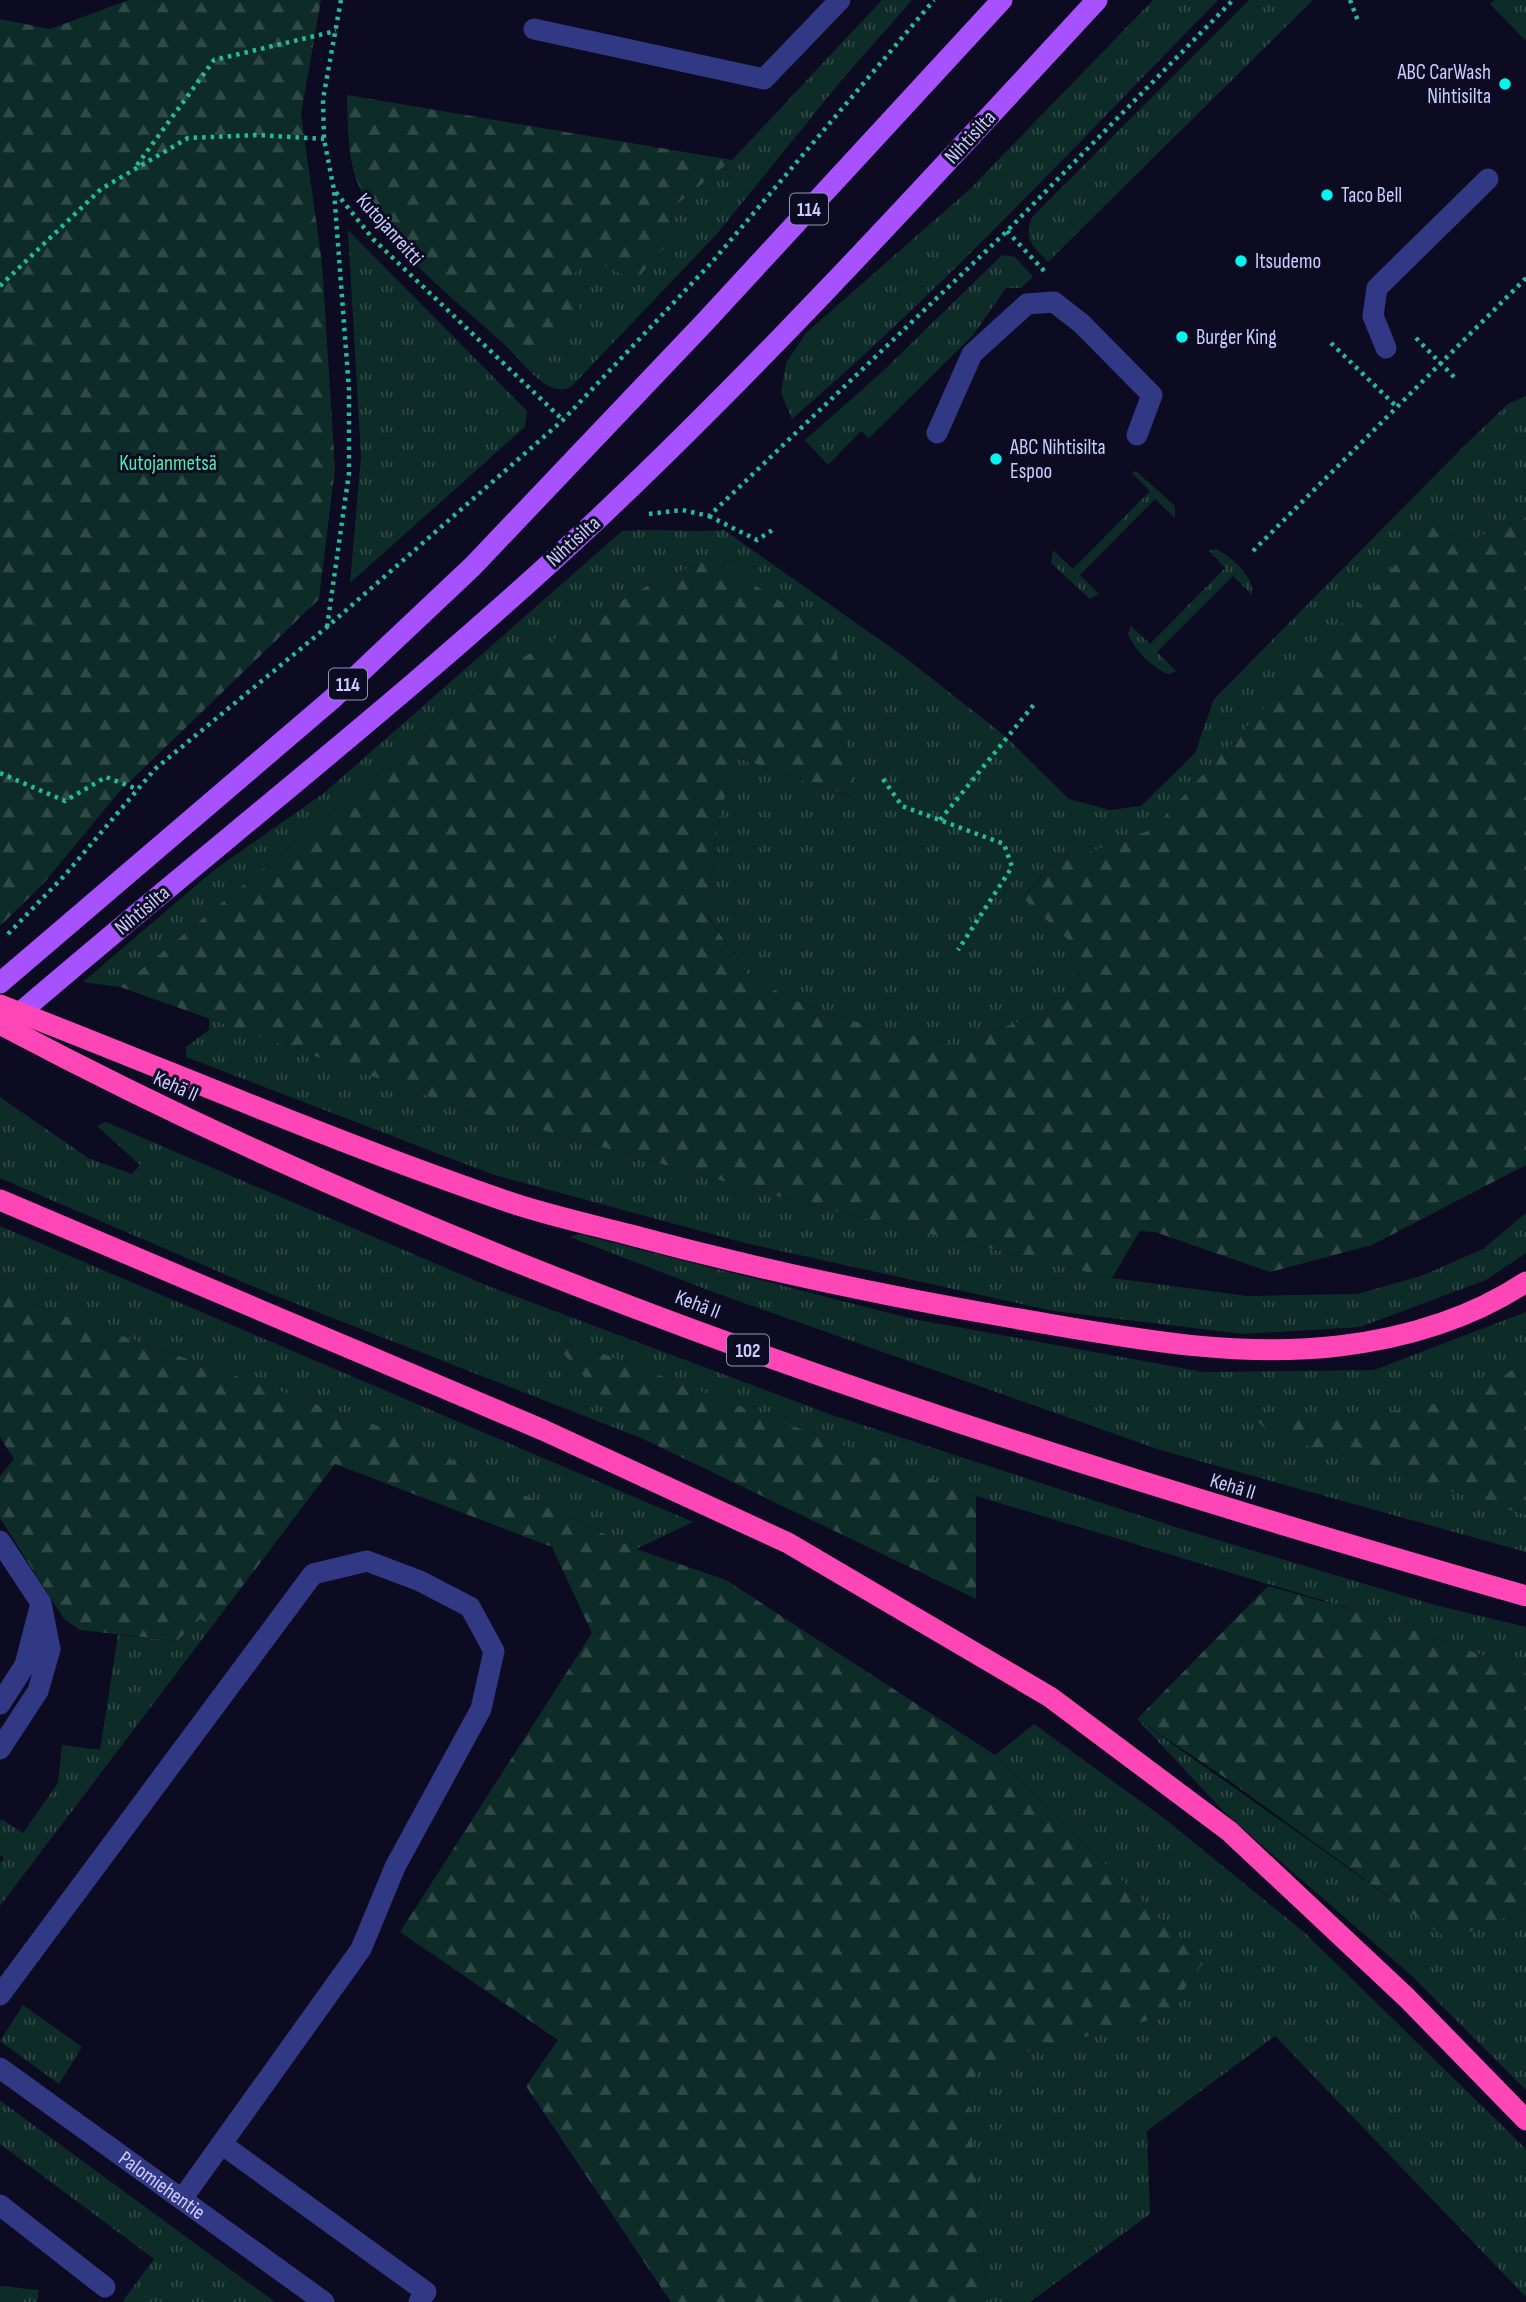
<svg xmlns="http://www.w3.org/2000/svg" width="1526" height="2302" font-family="'Sofia Sans Condensed',sans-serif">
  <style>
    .grass { fill: url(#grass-tufts) }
    .forest { fill: url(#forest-firs) }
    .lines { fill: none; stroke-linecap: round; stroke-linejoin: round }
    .path { stroke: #23bb9e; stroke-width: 4.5; stroke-dasharray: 3.5 5; stroke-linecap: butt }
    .minor { stroke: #323984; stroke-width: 21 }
    .major { stroke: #a852ff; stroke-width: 21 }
    .highway { stroke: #ff46b6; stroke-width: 21 }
    .poi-dot { fill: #00f6ef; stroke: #0c0b21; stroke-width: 2.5 }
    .labels { text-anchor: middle; stroke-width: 6; stroke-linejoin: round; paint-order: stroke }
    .shield { fill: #0c0b21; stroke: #9292bc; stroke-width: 2 }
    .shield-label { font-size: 19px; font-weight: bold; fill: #cbccff }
    .poi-label { font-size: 21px; fill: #cbccff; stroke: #0c0b21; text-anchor: start }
    .street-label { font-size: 21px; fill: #cbccff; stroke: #0c0b21 }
    .park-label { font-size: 21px; fill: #4de9ae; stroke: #0c0b21 }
  </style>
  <defs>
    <pattern id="grass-tufts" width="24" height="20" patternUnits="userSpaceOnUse" patternTransform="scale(1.75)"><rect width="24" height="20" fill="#0e2c27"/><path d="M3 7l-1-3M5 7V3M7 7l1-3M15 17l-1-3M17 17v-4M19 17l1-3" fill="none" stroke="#304947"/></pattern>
    <pattern id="forest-firs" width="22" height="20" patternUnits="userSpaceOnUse" patternTransform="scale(1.75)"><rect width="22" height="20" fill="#0e2c27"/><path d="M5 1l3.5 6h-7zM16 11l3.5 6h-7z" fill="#304947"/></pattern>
  </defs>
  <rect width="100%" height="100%" fill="#0c0b21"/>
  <!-- grass -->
  <g class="grass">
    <path d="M 882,0 L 912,0 L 840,82 L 716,235 L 572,386 C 549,401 523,362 507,347 L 535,347 L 572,276 L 587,256 L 670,241 L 672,208 L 732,160 Z"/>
    <path d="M 1153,0 L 1218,0 C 1079,142 943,289 792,419 L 781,393 L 786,363 L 806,333 L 970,189 Z"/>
    <path d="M 1249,0 L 1313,0 L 1048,262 C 1033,246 1023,239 1032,217 Z"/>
    <polygon points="1495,0 1526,0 1526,41 1490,4"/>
    <polygon points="348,230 527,411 525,427 350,583 361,457"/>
    <polygon points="1002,255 1015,257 1033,277 1021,288 1006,288 973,335 869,438 861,431 828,465 805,440 882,372"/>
    <path d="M 1526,396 L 1526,517 L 1469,540 L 1431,526 L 1153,830 L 1051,866 L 1023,897 L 1079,949 L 1066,1003 L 956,1046 L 857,1022 L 791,999 L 748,975 L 707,914 L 719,816 L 738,758 L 852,797 L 712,558 L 652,583 L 508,666 L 120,987 L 83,982 L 214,870 L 324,793 L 622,531 C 657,528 689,533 724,530 L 903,656 L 1005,736 L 1069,799 L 1110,810 L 1141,806 L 1195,753 L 1214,699 L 1465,445 L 1509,403 Z"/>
    <polygon points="1136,471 1175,506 1175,518 1155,499 1080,575 1099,594 1090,599 1051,563 1053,550 1073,569 1150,491 1132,473"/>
    <path d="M 1216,549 C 1230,556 1256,577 1252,595 L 1233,576 L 1157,652 L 1176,671 L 1169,674 C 1153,669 1134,649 1128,634 L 1131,626 L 1150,644 L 1225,568 L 1209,551 Z"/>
    <polygon points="209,1018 462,1108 802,1203 1112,1278 1247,1296 1357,1294 1421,1276 1483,1249 1526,1213 1526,1253 1486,1280 1360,1327 1243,1334 1053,1311 745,1243 494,1175 186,1057 186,1047 209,1030"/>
    <polygon points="0,1097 88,1158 132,1174 140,1165 97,1126 106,1122 488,1286 832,1415 1188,1531 1435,1605 1526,1627 1526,1674 1523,1670 1371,1615 976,1496 588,1349 559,1348 641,1438 266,1292 0,1178"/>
    <polygon points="0,1226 693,1522 636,1549 390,1430 0,1293"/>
    <polygon points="579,1234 913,1319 1204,1372 1374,1370 1526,1312 1526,1552 1160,1450 716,1293 570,1237"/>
    <polygon points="200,1619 213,1625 0,1906 0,1863 4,1858 0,1855 0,1822 2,1819 23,1833 58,1783 62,1745 100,1750 118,1635 177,1641"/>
    <polygon points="1137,1719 1448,1939 1526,1909 1526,2090 1413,1977 1226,1814"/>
    <polygon points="1034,1724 1165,1819 1305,1933 1526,2149 1526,2297 1275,2036 1147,2131 1150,2214 1030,2302 988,2302 967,2086 985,2063 1165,2016 1204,1962 995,1755"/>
    <polygon points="23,2005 82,2047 59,2084 0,2041"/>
    <polygon points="0,2101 2,2102 275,2302 122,2302 154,2259 0,2144"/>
    <polygon points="0,2286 39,2290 37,2302 0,2302"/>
  </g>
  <!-- forest -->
  <g class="forest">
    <polygon points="129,0 321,0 301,114 322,263 335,468 319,599 119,792 44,883 0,926 0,19 50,29"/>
    <path d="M 347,95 L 732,160 L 672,208 L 670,241 L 635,281 L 587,257 L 572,276 L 582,318 L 535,347 L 507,347 C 455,298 388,252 359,186 C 347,159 348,124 347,95 Z"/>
    <polygon points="1526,517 1526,1165 1372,1245 1270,1272 1155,1232 1140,1231 1112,1278 802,1203 462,1108 120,987 508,666 652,583 712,558 835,636 853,797 738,758 719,816 707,915 748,975 791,999 857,1022 956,1046 1066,1003 1078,949 1023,898 1051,866 1153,829 1431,526 1469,540"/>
    <polygon points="0,1293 390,1430 636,1549 726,1580 995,1755 1204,1962 1165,2016 986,2063 967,2086 988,2302 671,2302 526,2086 558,2040 400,1932 592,1633 552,1547 335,1464 213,1625 200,1619 177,1641 80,1630 64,1619 0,1518 0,1476 14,1459 0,1437"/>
    <polygon points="558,1348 588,1348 976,1496 976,1599 641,1438"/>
    <polygon points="1526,1361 1526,1515 1271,1434 1251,1415 1358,1417 1469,1398"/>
    <polygon points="1268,1586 1371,1615 1523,1670 1526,1674 1526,1909 1448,1940 1227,1779 1137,1719"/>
  </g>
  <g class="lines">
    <!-- path -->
    <g class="path">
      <polyline points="341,0 323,99 324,139 334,190 373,239 563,420"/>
      <polyline points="1350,0 1358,21"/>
      <polyline points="137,165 214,60 336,31"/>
      <polyline points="1007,231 1047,274"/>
      <polyline points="0,286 101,189 188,138 259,135 324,139"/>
      <polyline points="1416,338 1455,378"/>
      <polyline points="1331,343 1397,407"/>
      <polyline points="649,514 682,510 709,516 1007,231 1233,0"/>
      <polyline points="709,516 757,540 774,529"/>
      <polyline points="1253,551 1526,278"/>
      <polyline points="327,627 349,473 349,390 334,191"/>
      <polyline points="0,773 65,801 106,777 137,789"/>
      <polyline points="883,779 902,806 1004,844 1012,867 958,950"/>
      <polyline points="940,820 1036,702"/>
      <polyline points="8,934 65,875 155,769 327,627 563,420 713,261 934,0"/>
    </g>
    <!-- minor -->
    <g class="minor">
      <polyline points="534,29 764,79 840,0"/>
      <polyline points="1386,348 1373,316 1377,288 1488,179"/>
      <polyline points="937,433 972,354 1027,304 1054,302 1082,324 1152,395 1137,435"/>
      <polyline points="0,1541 41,1603 50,1649 38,1691 0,1749"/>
      <polyline points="0,1704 25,1665 40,1607"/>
      <polyline points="0,1995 313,1574 367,1561 420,1581 470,1607 494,1651 481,1709 395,1867 361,1949 182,2199"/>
      <path id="s1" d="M 0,2068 L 324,2302"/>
      <polyline points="223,2145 426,2292 419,2302"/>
      <polyline points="0,2205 105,2287"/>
    </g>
    <!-- major -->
    <g class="major">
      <polyline points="0,983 331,700 473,566 704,323 1002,0"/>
      <path d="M 8,1023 C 205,853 412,694 602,515 C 775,351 935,175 1097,0"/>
    </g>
    <!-- highway -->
    <g class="highway">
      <path d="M 0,1005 C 171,1071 341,1145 515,1204 C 552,1216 592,1225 631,1235 C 757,1269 885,1296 1013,1318 C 1120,1336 1230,1359 1339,1346 C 1405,1338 1470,1319 1526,1282"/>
      <path d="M 0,1024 C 481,1280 1004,1446 1526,1596"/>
      <polyline points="0,1200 543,1430 788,1543 1050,1697 1229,1831 1407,1998 1526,2120"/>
    </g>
  </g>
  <!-- markers -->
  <g class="poi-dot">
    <circle cx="1505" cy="84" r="7"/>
    <circle cx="1327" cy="195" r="7"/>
    <circle cx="1241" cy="261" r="7"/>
    <circle cx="1182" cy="337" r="7"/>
    <circle cx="996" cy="459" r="7"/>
  </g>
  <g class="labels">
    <!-- shield labels -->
    <g class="shield">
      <rect x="790" y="193.5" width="38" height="31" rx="5"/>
      <rect x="329" y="668.5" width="38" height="31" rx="5"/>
      <rect x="727" y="1334.5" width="42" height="31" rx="5"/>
    </g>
    <g class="shield-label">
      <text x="809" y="216">114</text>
      <text x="348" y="691">114</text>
      <text x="748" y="1357">102</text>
    </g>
    <!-- poi labels -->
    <g class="poi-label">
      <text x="1491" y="79" text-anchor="end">ABC CarWash<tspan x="1491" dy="24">Nihtisilta</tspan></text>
      <text x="1341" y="202">Taco Bell</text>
      <text x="1255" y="268">Itsudemo</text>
      <text x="1196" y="344">Burger King</text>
      <text x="1010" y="454">ABC Nihtisilta<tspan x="1010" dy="24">Espoo</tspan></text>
    </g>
    <!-- street labels -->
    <g class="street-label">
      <text transform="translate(970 137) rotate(-47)" y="7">Nihtisilta</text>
      <text transform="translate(390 229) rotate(48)" y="7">Kutojanreitti</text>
      <text transform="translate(573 541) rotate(-42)" y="7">Nihtisilta</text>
      <text transform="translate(142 910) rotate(-40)" y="7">Nihtisilta</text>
      <text transform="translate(176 1086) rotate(24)" y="7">Kehä II</text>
      <text transform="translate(698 1304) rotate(21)" y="7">Kehä II</text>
      <text transform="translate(1233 1486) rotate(17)" y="7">Kehä II</text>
      <text dy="7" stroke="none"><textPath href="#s1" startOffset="200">Palomiehentie</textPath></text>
    </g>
    <!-- park labels -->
    <g class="park-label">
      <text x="168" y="470">Kutojanmetsä</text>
    </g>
  </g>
</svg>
